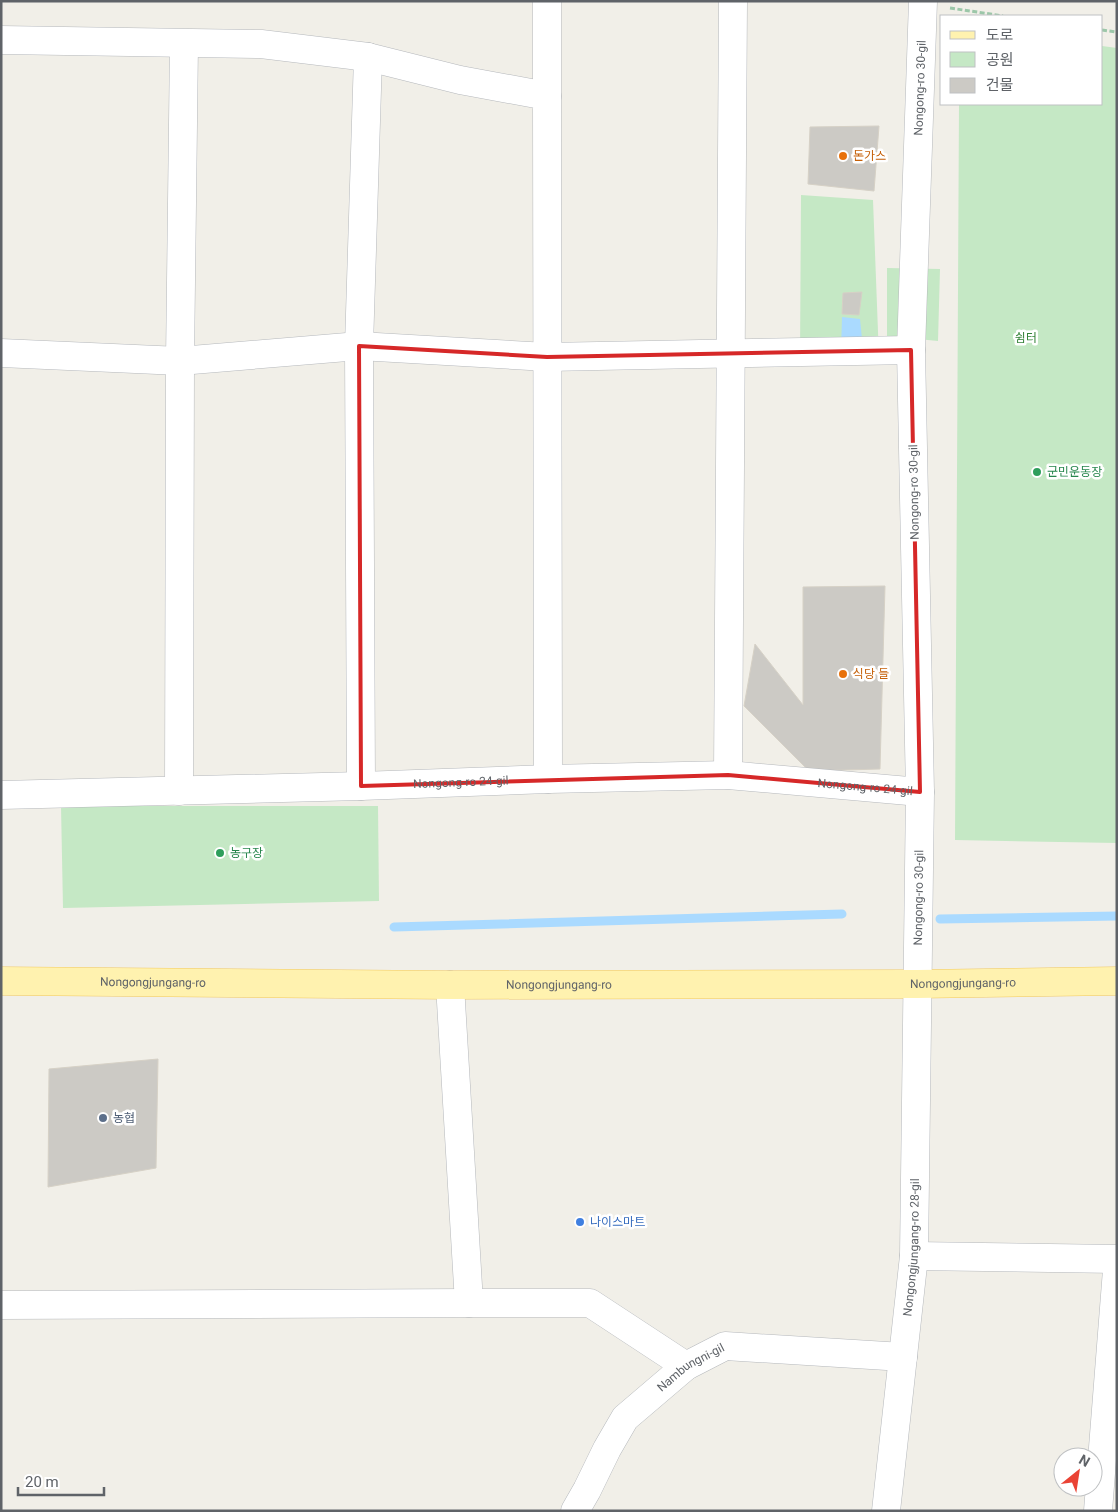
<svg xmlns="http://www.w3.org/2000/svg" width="1118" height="1512" font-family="Roboto,'Noto Sans KR',sans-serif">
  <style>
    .green { fill: #c5e8c5 }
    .water { fill: #aadaff }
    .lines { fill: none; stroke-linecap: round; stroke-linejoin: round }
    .stream { stroke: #aadaff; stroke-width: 9 }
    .building { fill: #cccac5; stroke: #d6d1c6 }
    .minor-casing { stroke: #b5b8bc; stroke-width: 29 }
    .major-casing { stroke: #f2c960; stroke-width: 29 }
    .path { stroke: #9cc7a9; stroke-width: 3; stroke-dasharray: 5 2.5; stroke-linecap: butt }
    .minor { stroke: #fff; stroke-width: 28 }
    .major { stroke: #fff2af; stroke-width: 28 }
    .marked { fill: none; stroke: #d62828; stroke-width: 4; stroke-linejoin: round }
    .food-dot { fill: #e8710a; stroke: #fff; stroke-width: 2 }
    .leisure-dot { fill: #2e9e5b; stroke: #fff; stroke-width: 2 }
    .service-dot { fill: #5c6f8a; stroke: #fff; stroke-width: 2 }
    .shop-dot { fill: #3f7fe0; stroke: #fff; stroke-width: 2 }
    .labels { text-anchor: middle; stroke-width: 5; stroke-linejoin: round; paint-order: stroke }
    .street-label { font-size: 12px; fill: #5f6368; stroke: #fff }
    .food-label { font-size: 12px; fill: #c56008; stroke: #fff; text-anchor: start }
    .park-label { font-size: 12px; fill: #348238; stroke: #fff }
    .leisure-label { font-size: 12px; fill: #27864d; stroke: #fff; text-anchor: start }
    .service-label { font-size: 12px; fill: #4e5e75; stroke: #fff; text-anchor: start }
    .shop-label { font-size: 12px; fill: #366cbe; stroke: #fff; text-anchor: start }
  </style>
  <rect width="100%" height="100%" fill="#f1efe8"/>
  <!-- green -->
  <g class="green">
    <polygon points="1102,46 1117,48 1117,843 955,840 959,104 1102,104"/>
    <polygon points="801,195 873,200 879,358 800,358"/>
    <polygon points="887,268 940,269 938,341 887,336"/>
    <polygon points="61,806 378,806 379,901 63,908"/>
  </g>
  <!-- water -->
  <polygon class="water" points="842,317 860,319 863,349 841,349"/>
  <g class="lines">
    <!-- stream -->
    <g class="stream">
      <polyline points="940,919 1117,916"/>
      <polyline points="394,927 842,914"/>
    </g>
  </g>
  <!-- building -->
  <g class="building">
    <polygon points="879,126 874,191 808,184 810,127"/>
    <polygon points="862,292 859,315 842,314 843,293"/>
    <polygon points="885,586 880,769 809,771 744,706 755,644 803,705 803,587"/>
    <polygon points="158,1059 156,1168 48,1187 49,1069"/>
  </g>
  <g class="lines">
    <!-- minor casing -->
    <g class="minor-casing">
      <g id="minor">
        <polyline points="1,40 261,44 368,57 460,80 547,96 548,779"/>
        <polyline points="547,96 547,1"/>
        <polyline points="1,353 180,361 359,346 547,357 911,350"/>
        <polyline points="728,775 733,1"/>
        <polyline points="361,786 359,346 368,57"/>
        <polyline points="179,791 180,361 184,44"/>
        <path id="s1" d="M 1,795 L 361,786 L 548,779 L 728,775 L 920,792"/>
        <polyline points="450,985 469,1303 590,1303 686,1366"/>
        <polyline points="914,1256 1117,1259"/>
        <polyline points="1,1305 469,1303"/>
        <path id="s2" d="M 575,1511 L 587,1490 L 607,1449 L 625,1418 L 686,1366 L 725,1346 L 903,1357"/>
        <path id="s3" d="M 886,1511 L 914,1256 L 920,792 L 911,350 L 923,1"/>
        <polyline points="1098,1511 1117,1270"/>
      </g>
    </g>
    <!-- major casing -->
    <g class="major-casing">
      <g id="major">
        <path id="s4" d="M 1,981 L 450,985 L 917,984 L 1117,981"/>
      </g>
    </g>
    <!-- path -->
    <g class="path">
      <polyline points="950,8 1003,16"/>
      <polyline points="1102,30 1117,32"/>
    </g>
    <!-- minor -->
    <use href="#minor" class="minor"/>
    <!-- major -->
    <use href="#major" class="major"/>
  </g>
  <!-- marked area -->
  <path class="marked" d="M 359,346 L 547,357 L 911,350 L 920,792 L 728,775 L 361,786 Z"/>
  <!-- markers -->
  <g class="food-dot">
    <circle cx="843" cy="156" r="5"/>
    <circle cx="843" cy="674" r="5"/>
  </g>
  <g class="leisure-dot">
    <circle cx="1037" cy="472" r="5"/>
    <circle cx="220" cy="853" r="5"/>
  </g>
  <circle class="service-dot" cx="103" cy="1118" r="5"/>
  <circle class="shop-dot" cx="580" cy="1222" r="5"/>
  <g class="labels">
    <!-- street labels -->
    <g class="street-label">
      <text dy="4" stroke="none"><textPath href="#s3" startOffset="1425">Nongong-ro 30-gil</textPath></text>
      <text transform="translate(914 492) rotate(-91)" y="4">Nongong-ro 30-gil</text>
      <text dy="4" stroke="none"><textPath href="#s1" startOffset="460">Nongong-ro 24-gil</textPath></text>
      <text dy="4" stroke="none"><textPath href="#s1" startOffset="865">Nongong-ro 24-gil</textPath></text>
      <text dy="4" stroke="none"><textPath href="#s3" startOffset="615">Nongong-ro 30-gil</textPath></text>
      <text dy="4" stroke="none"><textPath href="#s4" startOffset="152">Nongongjungang-ro</textPath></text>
      <text dy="4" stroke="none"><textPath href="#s4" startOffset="962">Nongongjungang-ro</textPath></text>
      <text dy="4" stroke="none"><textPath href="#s4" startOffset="558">Nongongjungang-ro</textPath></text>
      <text dy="4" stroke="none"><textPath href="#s3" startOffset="265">Nongongjungang-ro 28-gil</textPath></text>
      <text dy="4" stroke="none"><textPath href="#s2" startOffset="189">Nambungni-gil</textPath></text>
    </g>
    <!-- food labels -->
    <g class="food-label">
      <text x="853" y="160">돈가스</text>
      <text x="853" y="678">식당 들</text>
    </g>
    <!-- park labels -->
    <g class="park-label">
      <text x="1026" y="342">쉼터</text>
    </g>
    <!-- leisure labels -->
    <g class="leisure-label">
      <text x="1047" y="476">군민운동장</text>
      <text x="230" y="857">농구장</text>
    </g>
    <!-- service labels -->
    <g class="service-label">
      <text x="113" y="1122">농협</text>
    </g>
    <!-- shop labels -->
    <g class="shop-label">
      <text x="590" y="1226">나이스마트</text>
    </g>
  </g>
  <!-- border -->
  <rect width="1118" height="1512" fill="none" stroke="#5f6368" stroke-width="5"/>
  <!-- legend -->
  <rect x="940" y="15" width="162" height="90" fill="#ffffff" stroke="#bfc1c3"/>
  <rect x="950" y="31" width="25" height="8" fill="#fff2af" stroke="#bfc1c3"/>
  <text x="986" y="40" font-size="15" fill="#5f6368">도로</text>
  <rect x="950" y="52" width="25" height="15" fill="#c5e8c5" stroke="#bfc1c3"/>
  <text x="986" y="65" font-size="15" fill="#5f6368">공원</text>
  <rect x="950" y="78" width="25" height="15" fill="#cccac5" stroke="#bfc1c3"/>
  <text x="986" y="90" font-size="15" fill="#5f6368">건물</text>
  <!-- north arrow -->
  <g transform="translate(1078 1472) rotate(30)"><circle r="24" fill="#ffffff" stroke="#bfc1c3"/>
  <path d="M0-4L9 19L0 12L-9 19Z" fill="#ea4335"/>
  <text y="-8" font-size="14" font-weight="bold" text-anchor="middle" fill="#5f6368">N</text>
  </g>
  <!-- scale -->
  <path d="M18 1487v8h86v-8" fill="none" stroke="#5f6368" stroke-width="2.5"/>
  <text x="25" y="1487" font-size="15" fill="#5f6368" stroke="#ffffff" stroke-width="4" paint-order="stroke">20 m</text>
</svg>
